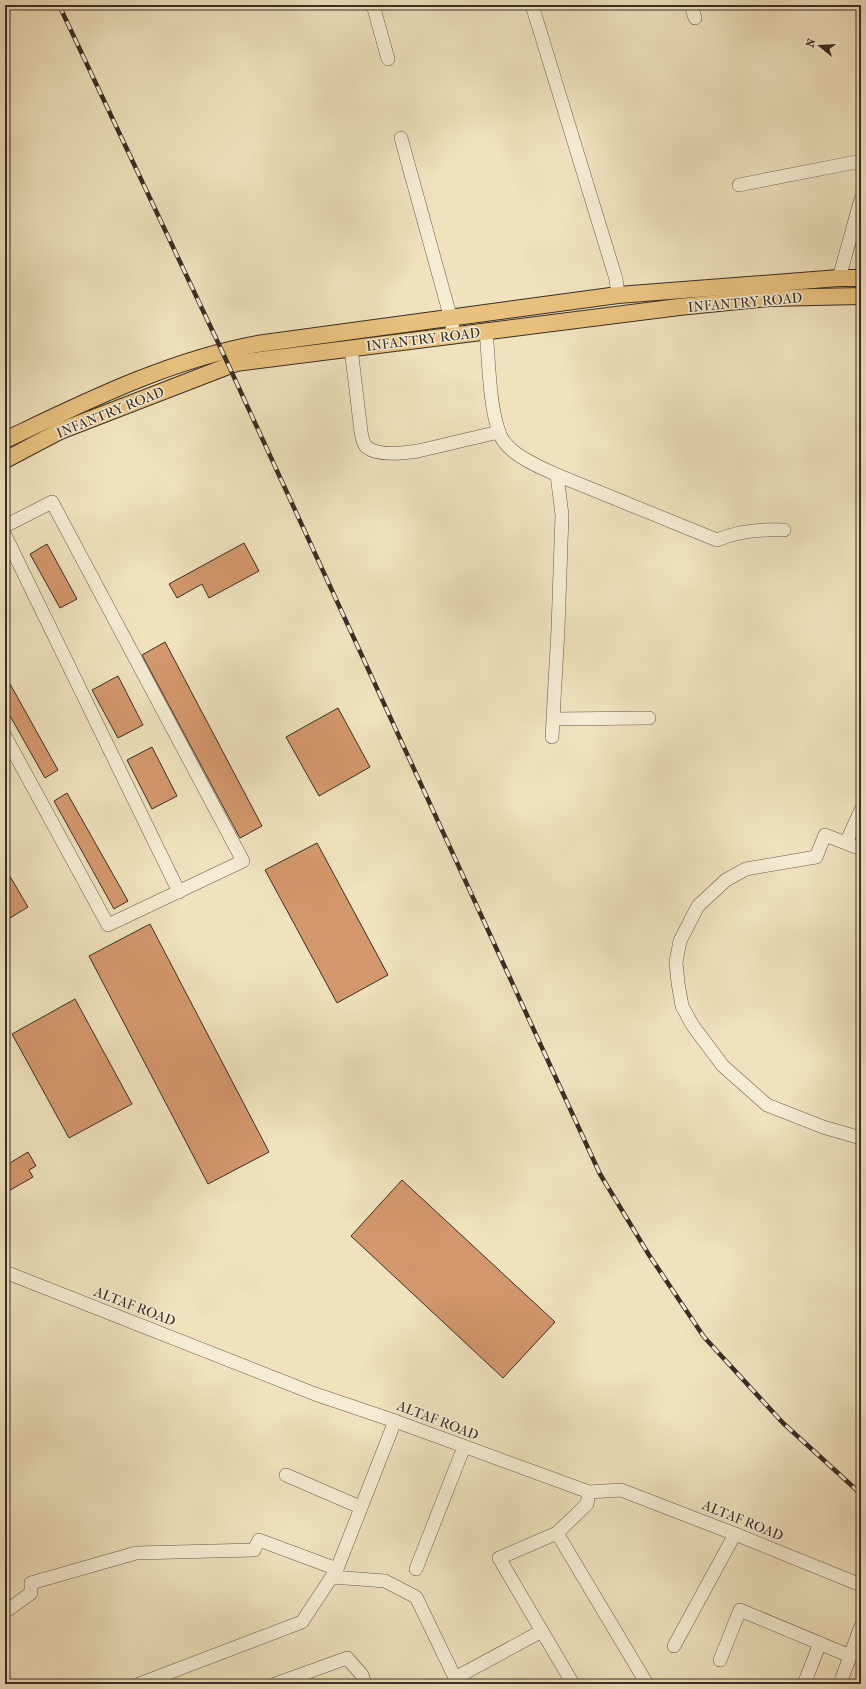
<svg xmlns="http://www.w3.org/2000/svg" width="866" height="1689" font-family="'IM FELL French Canon',serif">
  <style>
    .building { fill: #d3986c; stroke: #3a2d26 }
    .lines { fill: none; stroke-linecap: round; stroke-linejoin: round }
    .minor-casing { stroke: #675a4c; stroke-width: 14 }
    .major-casing { stroke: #3a2d26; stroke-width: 18 }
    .minor { stroke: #f5ecd4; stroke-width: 13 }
    .major { stroke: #e8c17e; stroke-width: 16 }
    .rail-casing { stroke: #3a2d26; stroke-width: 4.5 }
    .rail { stroke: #f5ecd4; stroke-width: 3; stroke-dasharray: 9; stroke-linecap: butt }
    .labels { text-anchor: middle; stroke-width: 3; stroke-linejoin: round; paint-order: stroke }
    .street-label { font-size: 14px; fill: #3a2d26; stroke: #f5ecd4 }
  </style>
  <rect width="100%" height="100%" fill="#efe2bd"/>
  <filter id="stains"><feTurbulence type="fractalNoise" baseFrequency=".005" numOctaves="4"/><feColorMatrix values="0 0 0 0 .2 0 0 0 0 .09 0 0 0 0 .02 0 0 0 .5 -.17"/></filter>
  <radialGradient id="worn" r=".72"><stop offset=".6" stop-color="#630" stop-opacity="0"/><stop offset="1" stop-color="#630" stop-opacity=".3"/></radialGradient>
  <!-- building -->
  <g class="building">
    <polygon points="244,543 259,571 209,598 202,584 177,598 169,584"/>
    <polygon points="47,544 77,599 60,608 30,554"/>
    <polygon points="165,642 262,826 240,838 142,655"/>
    <polygon points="5,675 58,770 45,778 5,707"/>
    <polygon points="118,676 143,725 118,738 92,690"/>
    <polygon points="338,708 370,767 319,796 286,737"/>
    <polygon points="152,747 177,796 152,809 127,760"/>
    <polygon points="67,793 128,901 114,909 54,801"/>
    <polygon points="317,843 388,975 337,1003 265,870"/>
    <polygon points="5,868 28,907 5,921"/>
    <polygon points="150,924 269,1152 208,1184 89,956"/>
    <polygon points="75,999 132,1104 69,1138 12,1034"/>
    <polygon points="28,1152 36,1166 29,1170 33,1177 5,1193 5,1166"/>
    <polygon points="402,1180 555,1322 503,1378 351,1236"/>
  </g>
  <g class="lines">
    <!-- minor casing -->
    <g class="minor-casing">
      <g id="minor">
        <polyline points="373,5 388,59"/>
        <polyline points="532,5 616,279 618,295"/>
        <polyline points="691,5 695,18"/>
        <polyline points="401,138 451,319 454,335"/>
        <polyline points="739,185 861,161"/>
        <polyline points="839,278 861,199"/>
        <path d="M 486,331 C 489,361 489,404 499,432 C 501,439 507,446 513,451 C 526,462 542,468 557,475 L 562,515 L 558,629 L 552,737"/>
        <path d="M 351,348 L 361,432 C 362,437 363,445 368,448 C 379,456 405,453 418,451 L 499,432"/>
        <path d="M 557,475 L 717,540 C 738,531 761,529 784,530"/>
        <polyline points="5,526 52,502 243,861 108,925 5,736"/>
        <polyline points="5,535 179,892"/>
        <polyline points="554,719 649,718"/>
        <polyline points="846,843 861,810"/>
        <polyline points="861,849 825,835 816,857 746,869 726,880 698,906 680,941 676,962 678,983 682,1006 693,1026 723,1066 767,1105 823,1127 861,1138"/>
        <polyline points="5,1272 315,1394 395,1421 589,1492 621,1490 735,1534 861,1585"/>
        <polyline points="286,1475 360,1507"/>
        <polyline points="589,1492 587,1504 557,1533 647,1684"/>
        <polyline points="557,1533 499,1558 573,1684"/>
        <polyline points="416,1569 464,1447"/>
        <polyline points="332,1577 385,1581 416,1597 458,1684"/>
        <polyline points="5,1612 31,1593 31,1583 136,1553 254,1550 259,1540 337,1569 395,1421"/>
        <polyline points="674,1646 735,1534"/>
        <polyline points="720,1660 740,1610 850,1656"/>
        <polyline points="455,1678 542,1631"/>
        <polyline points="139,1684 302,1622 337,1569"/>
        <polyline points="275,1684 347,1658 362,1675 365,1684"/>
        <polyline points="804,1684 820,1643"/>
        <polyline points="840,1684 861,1626"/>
      </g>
    </g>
    <!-- major casing -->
    <g class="major-casing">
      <g id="major">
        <path d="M 5,440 C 85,402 169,360 257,344 L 618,295 L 839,278 L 861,278"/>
        <polyline points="5,460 60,431 236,363 679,307 769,298 861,296"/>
      </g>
    </g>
    <!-- minor -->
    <use href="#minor" class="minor"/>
    <!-- major -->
    <use href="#major" class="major"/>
    <!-- rail casing -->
    <g class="rail-casing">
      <polyline id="rail" points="59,5 222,351 600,1174 649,1255 704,1337 783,1423 861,1494"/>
    </g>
    <!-- rail -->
    <use href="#rail" class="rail"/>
  </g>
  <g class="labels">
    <!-- street labels -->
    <g class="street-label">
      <text transform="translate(745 302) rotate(-5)" y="5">INFANTRY ROAD</text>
      <text transform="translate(423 339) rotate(-7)" y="5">INFANTRY ROAD</text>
      <text transform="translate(110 412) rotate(-22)" y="5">INFANTRY ROAD</text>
      <text transform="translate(135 1306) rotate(21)" y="5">ALTAF ROAD</text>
      <text transform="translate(438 1420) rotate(21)" y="5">ALTAF ROAD</text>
      <text transform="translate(743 1520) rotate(22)" y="5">ALTAF ROAD</text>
    </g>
  </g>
  <!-- margin -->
  <rect width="866" height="1689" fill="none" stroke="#efe2bd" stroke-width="20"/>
  <rect x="6" y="6" width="854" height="1677" fill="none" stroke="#3a2d26" stroke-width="2"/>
  <rect x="10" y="10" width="846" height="1669" fill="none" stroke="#3a2d26"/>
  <!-- north arrow -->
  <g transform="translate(820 46) rotate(288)" stroke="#f5ecd4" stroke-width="3" paint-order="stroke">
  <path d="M0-3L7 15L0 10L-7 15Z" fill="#3a2d26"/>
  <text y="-6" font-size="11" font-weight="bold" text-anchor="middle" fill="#3a2d26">N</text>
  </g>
  <rect width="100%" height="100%" filter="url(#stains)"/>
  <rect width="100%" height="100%" fill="url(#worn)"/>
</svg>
